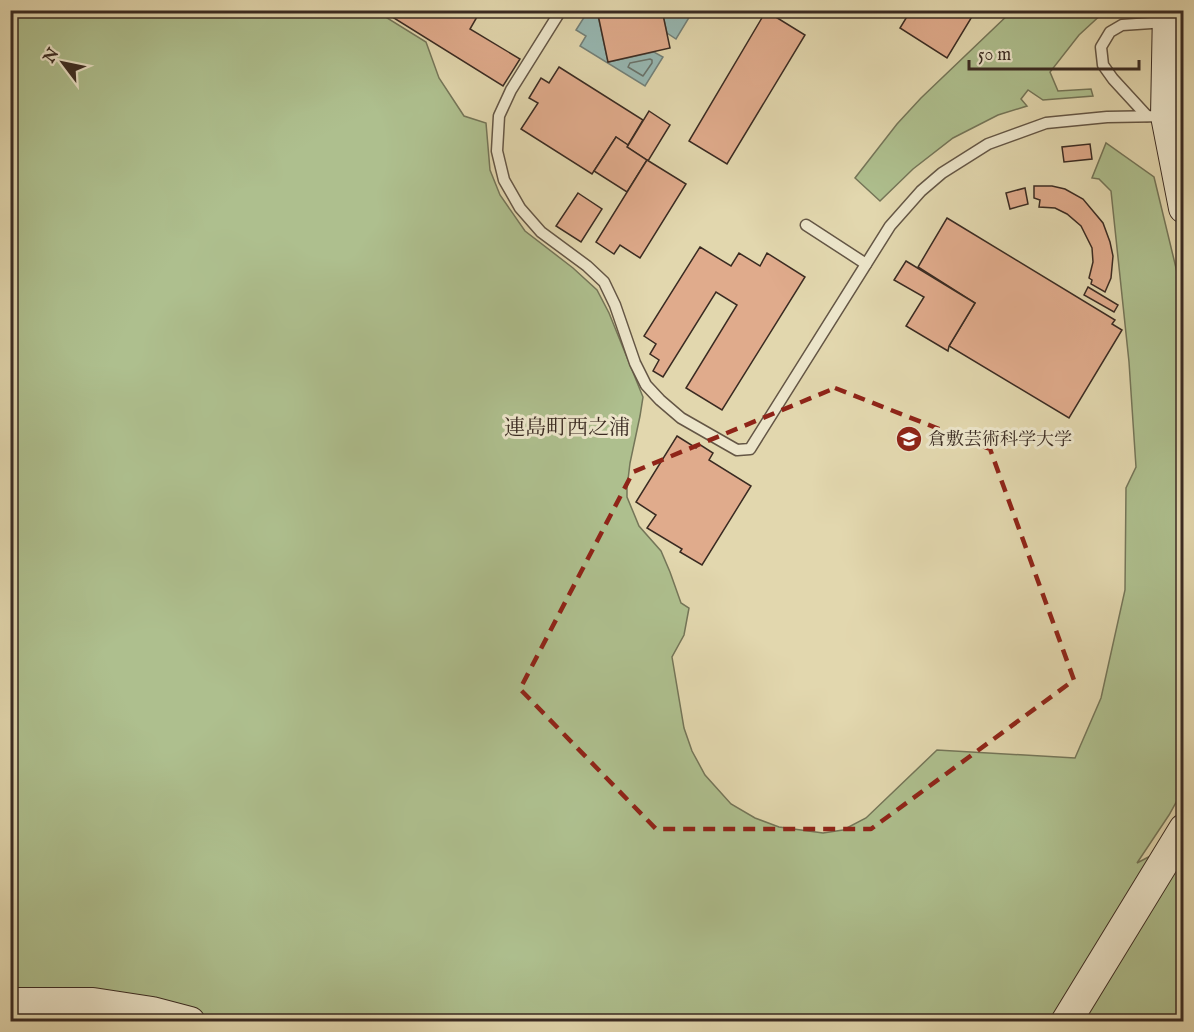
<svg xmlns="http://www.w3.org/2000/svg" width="1194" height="1032" font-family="'IM FELL English','Noto Serif JP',serif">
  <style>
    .green { fill: #aebf8e; stroke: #747558; stroke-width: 1.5 }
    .water { fill: #97b8b3; stroke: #728079; stroke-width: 1.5 }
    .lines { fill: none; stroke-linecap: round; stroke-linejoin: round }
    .shore { stroke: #68726a; stroke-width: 1.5 }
    .building { fill: #e0ab8c; stroke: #3a2b22; stroke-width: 1.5 }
    .lane-casing { stroke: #645645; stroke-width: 13 }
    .secondary-casing { stroke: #3a2b22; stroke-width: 32 }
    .lane { stroke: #ece5ca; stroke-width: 10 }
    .secondary { stroke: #ece5ca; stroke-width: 30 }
    .marked { fill: none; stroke: #8f2418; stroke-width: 4.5; stroke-dasharray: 12 8; stroke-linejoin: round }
    .labels { text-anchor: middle; stroke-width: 6; stroke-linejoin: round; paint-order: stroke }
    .poi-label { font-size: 18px; fill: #3a2b22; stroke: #ece5ca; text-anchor: start }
    .quarter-label { font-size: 21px; fill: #3a2b22; stroke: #ece5ca }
  </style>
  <rect width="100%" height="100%" fill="#e2d7ae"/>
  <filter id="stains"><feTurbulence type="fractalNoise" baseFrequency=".00333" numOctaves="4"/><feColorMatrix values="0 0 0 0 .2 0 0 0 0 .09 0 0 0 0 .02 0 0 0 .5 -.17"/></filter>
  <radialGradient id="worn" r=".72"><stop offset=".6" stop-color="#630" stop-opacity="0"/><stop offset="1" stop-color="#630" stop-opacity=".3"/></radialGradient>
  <!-- green -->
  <g class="green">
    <polygon points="10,11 376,11 426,42 439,78 464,116 486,123 490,170 500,195 525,231 573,268 597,290 609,313 643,397 640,416 630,463 627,488 627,497 639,526 661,551 670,572 681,603 689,608 684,635 672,657 684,728 692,751 705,775 731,804 755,818 779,827 823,833 843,830 866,818 937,750 1075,758 1101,698 1125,590 1126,488 1136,467 1129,362 1111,191 1099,179 1092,178 1106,143 1154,177 1184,301 1184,788 1169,815 1137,863 1183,839 1183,1021 11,1021"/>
    <polygon points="1012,11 1105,11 1079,35 1050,72 1058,91 1091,89 1093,96 1043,100 1028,90 1021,99 1027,106 998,115 953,138 913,169 880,201 855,178 897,124 921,98"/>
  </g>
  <!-- water -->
  <g class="water">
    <polygon points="588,11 597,11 608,62 654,52 663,57 645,86 580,46 586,36 576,30"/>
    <polygon points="662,11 693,11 676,39 667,33"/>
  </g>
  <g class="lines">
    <!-- shore -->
    <polygon class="shore" points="650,59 652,60 652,63 643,76 628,67 630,63"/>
  </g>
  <!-- building -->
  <g class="building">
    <polygon points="381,10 481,10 470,29 520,59 503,86"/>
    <polygon points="597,10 662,10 670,48 608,62"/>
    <polygon points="911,10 976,10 947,58 900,28"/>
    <polygon points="766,11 805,35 727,164 689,141"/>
    <polygon points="559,67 643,120 628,145 616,137 592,174 521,129 538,103 529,98 541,78 549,83"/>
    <polygon points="649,111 670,125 648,161 627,147"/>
    <polygon points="616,137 628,145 627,147 647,160 627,192 594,171"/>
    <polygon points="1090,144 1092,159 1064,162 1062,147"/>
    <polygon points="647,160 686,184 640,258 620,245 614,254 596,242"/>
    <polygon points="1034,186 1052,186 1065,189 1083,199 1103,223 1110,242 1113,256 1111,278 1105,292 1091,284 1092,280 1089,278 1093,262 1092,248 1081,226 1067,214 1055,208 1039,207 1040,200 1034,198"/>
    <polygon points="1025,188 1028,204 1010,209 1006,193"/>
    <polygon points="578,193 602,209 581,242 556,226"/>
    <polygon points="947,218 1115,320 1112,324 1122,330 1069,418 949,346 975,303 918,267"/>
    <polygon points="700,247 731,266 739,253 760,266 767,253 805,277 722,410 686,388 737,305 716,292 663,377 653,371 659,360 650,354 656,344 644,336"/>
    <polygon points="906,261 975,303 949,346 948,351 906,326 924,297 894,280"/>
    <polygon points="1088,287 1118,305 1114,312 1084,295"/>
    <polygon points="677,436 696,448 699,444 713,453 709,460 751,486 702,565 680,552 682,549 647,528 656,515 636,502"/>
  </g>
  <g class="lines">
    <!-- lane casing -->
    <g class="lane-casing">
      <g id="lane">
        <polyline points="561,10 511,90 499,116 497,151 504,180 520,208 541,232 587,266 604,282 615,305 635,363 646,385 660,400 681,418 737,450 750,449 890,226 921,191 942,173 988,144 1046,123 1107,117 1166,116"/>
        <polyline points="1147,116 1113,79 1103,65 1101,47 1110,32 1122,25 1166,22"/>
        <polyline points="806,225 866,264"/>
      </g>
    </g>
    <!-- secondary casing -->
    <g class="secondary-casing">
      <g id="secondary">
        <polyline points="1168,10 1166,116 1184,208"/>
        <polyline points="10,1003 93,1003 152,1012 190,1022"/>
        <polyline points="1066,1022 1184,829"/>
      </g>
    </g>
    <!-- lane -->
    <use href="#lane" class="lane"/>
    <!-- secondary -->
    <use href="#secondary" class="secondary"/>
  </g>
  <!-- marked area -->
  <path class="marked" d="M 835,388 L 990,449 L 1074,680 L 871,829 L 656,829 L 520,689 L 633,472 Z"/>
  <!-- icons -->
  <defs>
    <g id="university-disc" transform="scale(1.35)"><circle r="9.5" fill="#8f2418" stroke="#ece5ca"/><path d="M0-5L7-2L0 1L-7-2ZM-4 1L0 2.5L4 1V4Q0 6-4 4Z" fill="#fff"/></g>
  </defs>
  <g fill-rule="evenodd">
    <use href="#university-disc" x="909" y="439"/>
  </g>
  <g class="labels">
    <!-- poi labels -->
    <g class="poi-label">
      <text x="928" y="445">倉敷芸術科学大学</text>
    </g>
    <!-- quarter labels -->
    <g class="quarter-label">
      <text x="567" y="434">連島町西之浦</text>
    </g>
  </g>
  <!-- margin -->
  <rect width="1194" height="1032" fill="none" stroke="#e2d7ae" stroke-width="36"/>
  <rect x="12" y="12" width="1170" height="1008" fill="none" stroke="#3a2b22" stroke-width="3"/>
  <rect x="18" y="18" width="1158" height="996" fill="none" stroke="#3a2b22" stroke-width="1.5"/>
  <!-- north arrow -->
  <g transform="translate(63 63) rotate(302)" stroke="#ece5ca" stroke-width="4.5" paint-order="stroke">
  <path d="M0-4.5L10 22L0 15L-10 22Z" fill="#3a2b22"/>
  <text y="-9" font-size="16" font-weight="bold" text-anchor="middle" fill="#3a2b22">N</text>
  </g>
  <!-- scale -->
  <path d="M969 60v9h170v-9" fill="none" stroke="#3a2b22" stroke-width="3"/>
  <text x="978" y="60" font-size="18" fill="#3a2b22" stroke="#ece5ca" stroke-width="4.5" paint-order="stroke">50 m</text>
  <rect width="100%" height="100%" filter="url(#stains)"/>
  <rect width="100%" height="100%" fill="url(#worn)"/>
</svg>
